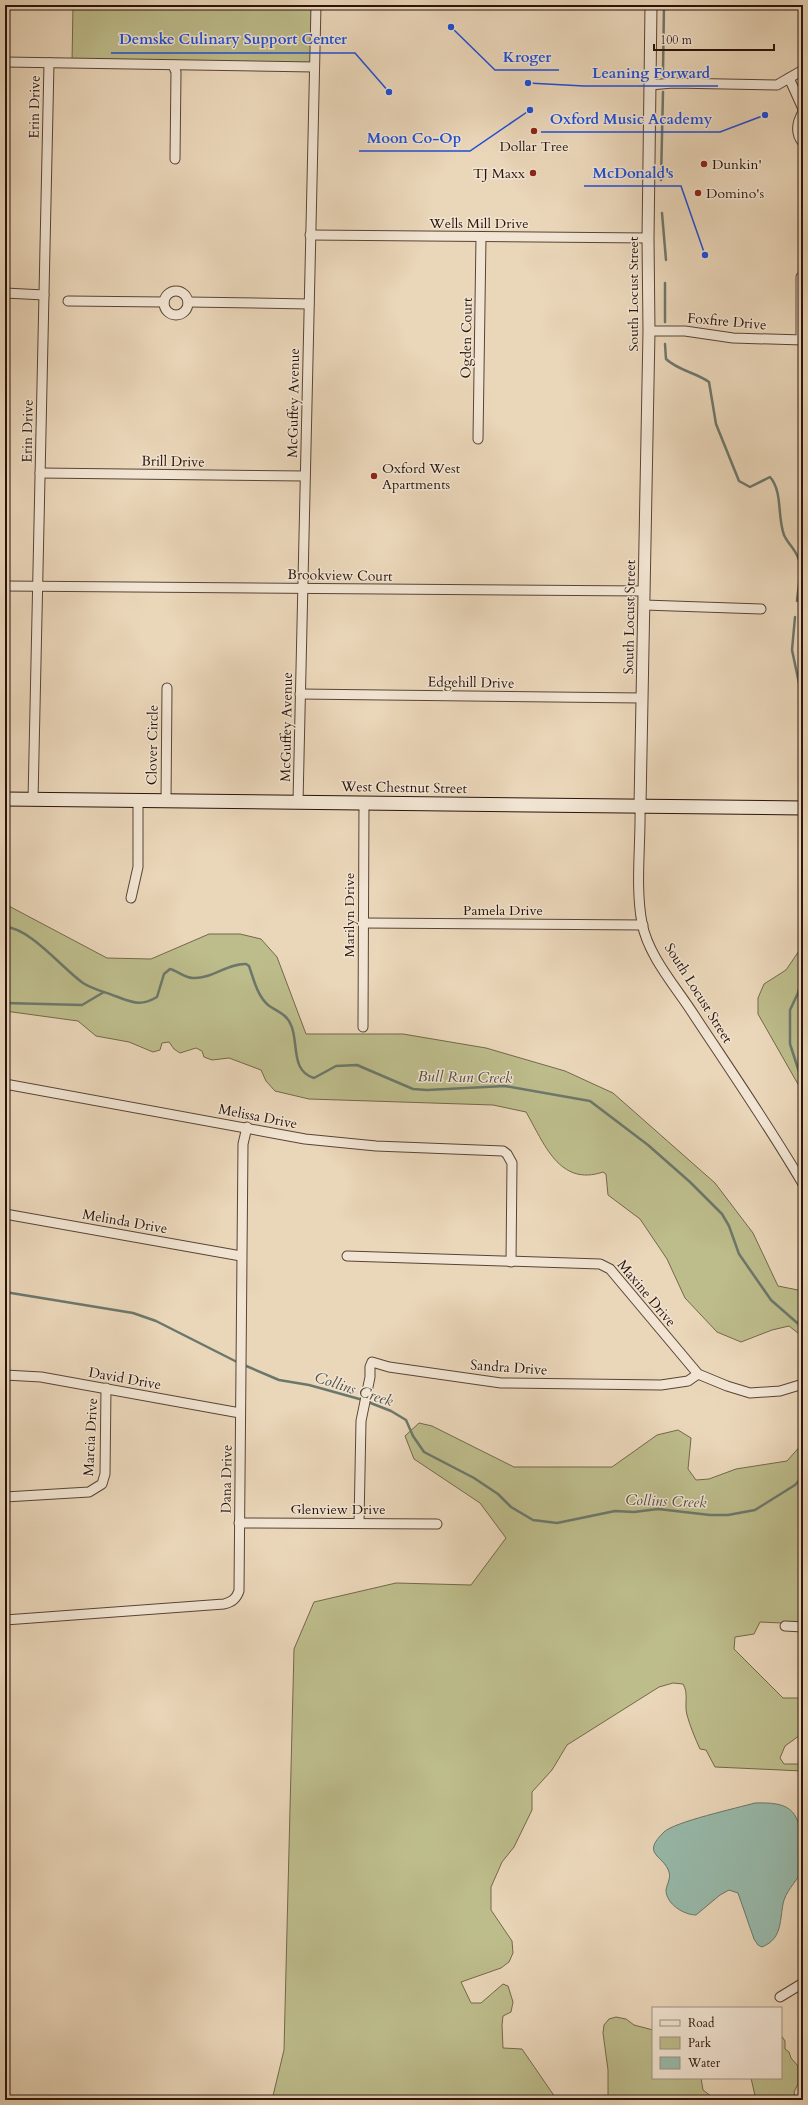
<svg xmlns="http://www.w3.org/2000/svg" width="808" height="2105" font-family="Cardo,serif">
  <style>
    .green { fill: #bdbc8b; stroke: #73684a }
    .water { fill: #98baab; stroke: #6c776b }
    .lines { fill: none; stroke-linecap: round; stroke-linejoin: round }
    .stream { stroke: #6c776b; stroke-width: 2.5 }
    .minor-casing { stroke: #594436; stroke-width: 11 }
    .tertiary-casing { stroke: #594436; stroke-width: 13 }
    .secondary-casing { stroke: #29130a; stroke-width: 15 }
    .minor { stroke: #f1e4d2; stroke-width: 9 }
    .tertiary { stroke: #f1e4d2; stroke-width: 11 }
    .secondary { stroke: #f1e4d2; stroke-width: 13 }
    .poi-dot { fill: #8f2418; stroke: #f1e4d2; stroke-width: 1.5 }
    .labels { text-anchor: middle; stroke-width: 3; stroke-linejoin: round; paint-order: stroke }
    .street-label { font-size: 14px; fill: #29130a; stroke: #f1e4d2 }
    .poi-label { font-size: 14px; fill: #29130a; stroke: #f1e4d2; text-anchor: start }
    .water-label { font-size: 15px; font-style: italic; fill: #504d42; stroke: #f1e4d2 }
    .leader { fill: none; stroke: #1d4ed8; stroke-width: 1.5 }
    .callout-dot { fill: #1d4ed8; stroke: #f1e4d2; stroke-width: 1.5 }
    .callout-label { font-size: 15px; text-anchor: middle; font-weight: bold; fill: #1d4ed8; stroke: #f1e4d2; stroke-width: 3; stroke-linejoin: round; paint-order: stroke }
  </style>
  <rect width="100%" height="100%" fill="#ead6b9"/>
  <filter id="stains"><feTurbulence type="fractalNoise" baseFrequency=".005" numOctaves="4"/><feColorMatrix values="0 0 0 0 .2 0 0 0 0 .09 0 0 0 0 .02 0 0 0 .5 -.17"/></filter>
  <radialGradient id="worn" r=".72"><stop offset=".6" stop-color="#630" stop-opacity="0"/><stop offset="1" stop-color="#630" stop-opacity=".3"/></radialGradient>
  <!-- green -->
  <g class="green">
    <polygon points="73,5 316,5 314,67 72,63"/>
    <path d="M 5,904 L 107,958 L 151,959 L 209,934 L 240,934 L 261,939 L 277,957 L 306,1034 L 403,1034 L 486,1048 L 565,1071 L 613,1093 L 715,1183 L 753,1233 L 778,1286 L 803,1291 L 803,1337 L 789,1326 L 772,1330 L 741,1342 L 717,1332 L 685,1298 L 667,1259 L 640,1219 L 608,1195 L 606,1174 L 603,1172 C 559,1187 544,1143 526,1112 L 493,1105 L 309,1099 L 275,1091 L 266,1081 L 261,1070 L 229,1058 L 212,1060 L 204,1057 L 202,1051 L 196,1048 L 180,1053 L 174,1049 L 169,1042 L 162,1043 L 160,1050 L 153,1052 L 129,1042 L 96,1036 L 78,1021 L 5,1011 Z"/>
    <polygon points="803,945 803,1093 758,1014 758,998 764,984 786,970"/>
    <path d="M 419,1423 L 432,1426 L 514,1467 L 612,1467 L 657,1435 L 678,1430 L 691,1438 L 688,1469 L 696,1480 L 709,1479 L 736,1469 L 787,1461 L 803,1443 L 803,1624 L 760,1622 L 754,1634 L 735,1637 L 734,1649 L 783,1698 L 803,1698 L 803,1733 L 785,1746 L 780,1758 L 784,1764 L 803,1764 L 803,1771 L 715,1767 L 706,1750 L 700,1749 C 695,1738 690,1726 687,1715 C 684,1704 689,1694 683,1684 L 673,1683 L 659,1687 L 567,1745 L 552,1770 L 532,1792 L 532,1810 L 514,1847 L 502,1862 L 491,1887 L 491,1910 L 512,1941 L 513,1953 L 509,1962 L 501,1968 L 461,1982 L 471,2003 L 481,2003 L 503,1984 L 508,1986 L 513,2002 L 511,2012 L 503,2016 L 502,2025 L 503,2048 L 522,2049 L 557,2100 L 272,2100 L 284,2050 L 294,1649 L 314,1602 L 396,1583 L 471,1585 L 506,1538 L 480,1503 L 414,1459 L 405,1436 Z"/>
    <polygon points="616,2017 626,2019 634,2025 653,2030 653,2078 701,2078 703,2090 716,2100 608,2100 608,2070 603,2033 604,2025 609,2019"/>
    <polygon points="781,2035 785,2041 785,2049 789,2052 791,2058 798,2066 798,2084 794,2092 796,2100 756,2100 751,2078 781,2078"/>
  </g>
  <!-- water -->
  <path class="water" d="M 755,1803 C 788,1802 799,1808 802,1843 C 803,1850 805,1861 803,1868 C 799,1879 788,1888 784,1900 C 779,1918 784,1938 762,1947 L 758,1945 L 754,1939 L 738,1893 L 729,1890 L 720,1895 L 696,1915 C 684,1915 666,1904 666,1890 C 667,1884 671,1878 669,1872 C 664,1855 640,1855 664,1832 C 674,1822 737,1808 755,1803 Z"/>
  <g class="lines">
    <!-- stream -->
    <g class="stream">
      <polyline points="663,71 664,5"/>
      <polyline points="661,180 663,92"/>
      <polyline points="662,213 666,260"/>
      <polyline points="665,322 665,283"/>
      <path d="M 665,344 L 666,359 C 679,371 695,372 709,382 L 716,424 L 739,481 L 750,487 L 770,477 C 783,492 777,516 784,535 C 789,546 798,551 800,564 C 801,576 798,589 797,601"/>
      <polyline points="795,617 792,650 803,702"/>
      <path d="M 5,927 C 29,927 63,969 83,983 C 92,989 105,992 115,996 C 132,1002 140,1007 157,997 L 164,974 L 170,969 C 178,971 184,978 193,978 C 212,979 228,963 246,964 L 249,966 C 254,980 257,995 268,1005 C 276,1011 287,1014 291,1025 C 299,1042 290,1071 314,1078 L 336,1066 L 357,1065 L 413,1089 L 427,1090 L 505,1086 L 590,1101 L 648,1145 L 690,1182 L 722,1214 L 729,1226 L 739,1254 L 771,1300 L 803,1328"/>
      <polyline points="803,975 798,993 790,1010 790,1044 803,1084"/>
      <polyline points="5,1003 82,1005 104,992"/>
      <polyline points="5,1292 133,1313 156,1321 239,1363"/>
      <polyline points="244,1365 279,1380 309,1385 363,1400"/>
      <polyline points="368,1402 391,1411 406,1420 413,1436 424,1452 474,1478 498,1494 511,1507 533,1520 557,1523 615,1511 634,1512 658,1509 710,1515 728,1515 755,1510 795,1485 803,1476"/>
    </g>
    <!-- minor casing -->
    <g class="minor-casing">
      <g id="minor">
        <polyline points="5,62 314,67"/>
        <polyline points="173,65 176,72 175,159"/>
        <polyline points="789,78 803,109"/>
        <polyline points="650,85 673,83 777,85 803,70"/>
        <path d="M 803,112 C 797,122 795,133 803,143"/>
        <polyline points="310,235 648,238"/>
        <circle cx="176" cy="303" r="12"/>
        <polyline points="5,293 44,295"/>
        <polyline points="68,301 164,302"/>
        <polyline points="188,302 309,304"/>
        <polyline points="649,331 685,331 733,338 803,340"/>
        <polyline points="801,339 801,277"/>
        <polyline points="478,439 481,237"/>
        <polyline points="40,473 305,476"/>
        <polyline points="5,586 644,591"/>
        <polyline points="644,605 761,609"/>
        <polyline points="300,694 642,698"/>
        <polyline points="33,800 49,63"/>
        <polyline points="166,801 167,688"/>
        <polyline points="298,802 316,5"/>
        <path d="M 640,805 C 641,844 635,886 642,923 C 648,956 677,988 694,1015 C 731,1071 769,1126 803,1184"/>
        <polyline points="131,898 138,867 138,801"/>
        <polyline points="363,923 643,925"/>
        <polyline points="363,1027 364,803"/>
        <polyline points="5,1084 305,1139 376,1146 503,1151 507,1154 512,1163 511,1262"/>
        <polyline points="5,1214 241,1256"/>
        <polyline points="347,1256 600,1264 610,1269 698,1374 727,1386 750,1393 780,1391 803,1384"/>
        <polyline points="5,1375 41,1377 240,1413"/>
        <polyline points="5,1497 89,1492 102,1484 105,1474 106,1388"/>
        <polyline points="239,1523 437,1524"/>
        <polyline points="359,1523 361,1421 370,1377 370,1367 372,1362 389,1367 501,1383 661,1385 688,1381 698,1374"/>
        <path d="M 5,1620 L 224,1604 C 232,1602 236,1599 239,1591 L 243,1144 L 247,1127"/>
        <polyline points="785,1626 803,1627"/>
        <polyline points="780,1997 803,1983"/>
      </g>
    </g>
    <!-- tertiary casing -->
    <g class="tertiary-casing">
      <polyline id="tertiary" points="640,805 649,331 648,238 651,5"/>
    </g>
    <!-- secondary casing -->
    <g class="secondary-casing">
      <polyline id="secondary" points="5,799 803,808"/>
    </g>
    <!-- minor -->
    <use href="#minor" class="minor"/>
    <!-- tertiary -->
    <use href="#tertiary" class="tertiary"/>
    <!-- secondary -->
    <use href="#secondary" class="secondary"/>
  </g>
  <!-- markers -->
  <g class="poi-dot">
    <circle cx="534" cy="131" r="4"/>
    <circle cx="704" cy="164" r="4"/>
    <circle cx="533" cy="173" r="4"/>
    <circle cx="698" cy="193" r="4"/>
    <circle cx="374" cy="476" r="4"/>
  </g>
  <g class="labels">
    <!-- street labels -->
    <g class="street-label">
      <text transform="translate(34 107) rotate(-89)" y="5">Erin Drive</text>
      <text x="479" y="228">Wells Mill Drive</text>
      <text transform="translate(633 294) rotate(-90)" y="5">South Locust Street</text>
      <text transform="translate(727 321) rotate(5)" y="5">Foxfire Drive</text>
      <text transform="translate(466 338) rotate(-89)" y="5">Ogden Court</text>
      <text transform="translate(293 403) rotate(-89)" y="5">McGuffey Avenue</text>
      <text transform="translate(27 431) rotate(-89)" y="5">Erin Drive</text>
      <text transform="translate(173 461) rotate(1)" y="5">Brill Drive</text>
      <text transform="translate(340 575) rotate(1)" y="5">Brookview Court</text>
      <text transform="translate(629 617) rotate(-89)" y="5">South Locust Street</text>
      <text transform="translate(471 682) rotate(1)" y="5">Edgehill Drive</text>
      <text transform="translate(286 727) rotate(-89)" y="5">McGuffey Avenue</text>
      <text transform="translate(152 745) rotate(-89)" y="5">Clover Circle</text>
      <text transform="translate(404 787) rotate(1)" y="5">West Chestnut Street</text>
      <text x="503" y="915">Pamela Drive</text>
      <text transform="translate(349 915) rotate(-90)" y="5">Marilyn Drive</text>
      <text transform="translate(699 993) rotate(58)" y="5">South Locust Street</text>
      <text transform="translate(258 1116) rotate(11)" y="5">Melissa Drive</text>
      <text transform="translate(125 1221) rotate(10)" y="5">Melinda Drive</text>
      <text transform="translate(647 1293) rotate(50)" y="5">Maxine Drive</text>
      <text transform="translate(509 1367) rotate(4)" y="5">Sandra Drive</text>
      <text transform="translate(125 1378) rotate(10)" y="5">David Drive</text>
      <text transform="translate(90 1437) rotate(-87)" y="5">Marcia Drive</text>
      <text transform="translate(226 1479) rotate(-89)" y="5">Dana Drive</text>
      <text x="338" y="1514">Glenview Drive</text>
    </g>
    <!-- poi labels -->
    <g class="poi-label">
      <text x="534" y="151" text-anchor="middle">Dollar Tree</text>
      <text x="712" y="169">Dunkin'</text>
      <text x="525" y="178" text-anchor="end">TJ Maxx</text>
      <text x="706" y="198">Domino's</text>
      <text x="382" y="473">Oxford West<tspan x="382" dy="16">Apartments</tspan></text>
    </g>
    <!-- water labels -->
    <g class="water-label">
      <text transform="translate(465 1077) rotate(1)" y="5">Bull Run Creek</text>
      <text transform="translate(354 1389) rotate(18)" y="5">Collins Creek</text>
      <text transform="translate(666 1501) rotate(2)" y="5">Collins Creek</text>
    </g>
  </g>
  <!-- callouts -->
  <path class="leader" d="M389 92L355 53H111M451 27L495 70H559M528 83L584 86H718M765 115L720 132H541M530 110L470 151H359M705 255L681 186H584"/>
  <g class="callout-dot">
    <circle cx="389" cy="92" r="4"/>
    <circle cx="451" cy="27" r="4"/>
    <circle cx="528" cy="83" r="4"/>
    <circle cx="765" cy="115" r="4"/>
    <circle cx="530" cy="110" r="4"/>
    <circle cx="705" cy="255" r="4"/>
  </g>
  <g class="callout-label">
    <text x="233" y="44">Demske Culinary Support Center</text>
    <text x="527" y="62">Kroger</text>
    <text x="651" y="78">Leaning Forward</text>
    <text x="631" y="124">Oxford Music Academy</text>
    <text x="414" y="143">Moon Co-Op</text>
    <text x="633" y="178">McDonald's</text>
  </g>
  <!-- margin -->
  <rect width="808" height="2105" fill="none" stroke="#ead6b9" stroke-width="20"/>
  <rect x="6" y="6" width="796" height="2093" fill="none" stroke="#29130a" stroke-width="2"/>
  <rect x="10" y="10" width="788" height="2085" fill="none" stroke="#29130a"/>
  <!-- legend -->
  <rect x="652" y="2007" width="130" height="72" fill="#f1e4d2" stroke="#a19082"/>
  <rect x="660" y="2020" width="20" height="6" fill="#f1e4d2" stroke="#a19082"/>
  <text x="688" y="2027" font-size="12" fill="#29130a">Road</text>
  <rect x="660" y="2037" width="20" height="12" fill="#bdbc8b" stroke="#a19082"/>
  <text x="688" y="2047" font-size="12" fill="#29130a">Park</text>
  <rect x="660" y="2057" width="20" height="12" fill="#98baab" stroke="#a19082"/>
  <text x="688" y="2067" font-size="12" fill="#29130a">Water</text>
  <!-- scale -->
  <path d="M654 44v6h120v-6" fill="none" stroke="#29130a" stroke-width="2"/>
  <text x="660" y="44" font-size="12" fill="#29130a" stroke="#f1e4d2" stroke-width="3" paint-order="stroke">100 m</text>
  <rect width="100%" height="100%" filter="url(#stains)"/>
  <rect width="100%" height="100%" fill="url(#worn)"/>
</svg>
